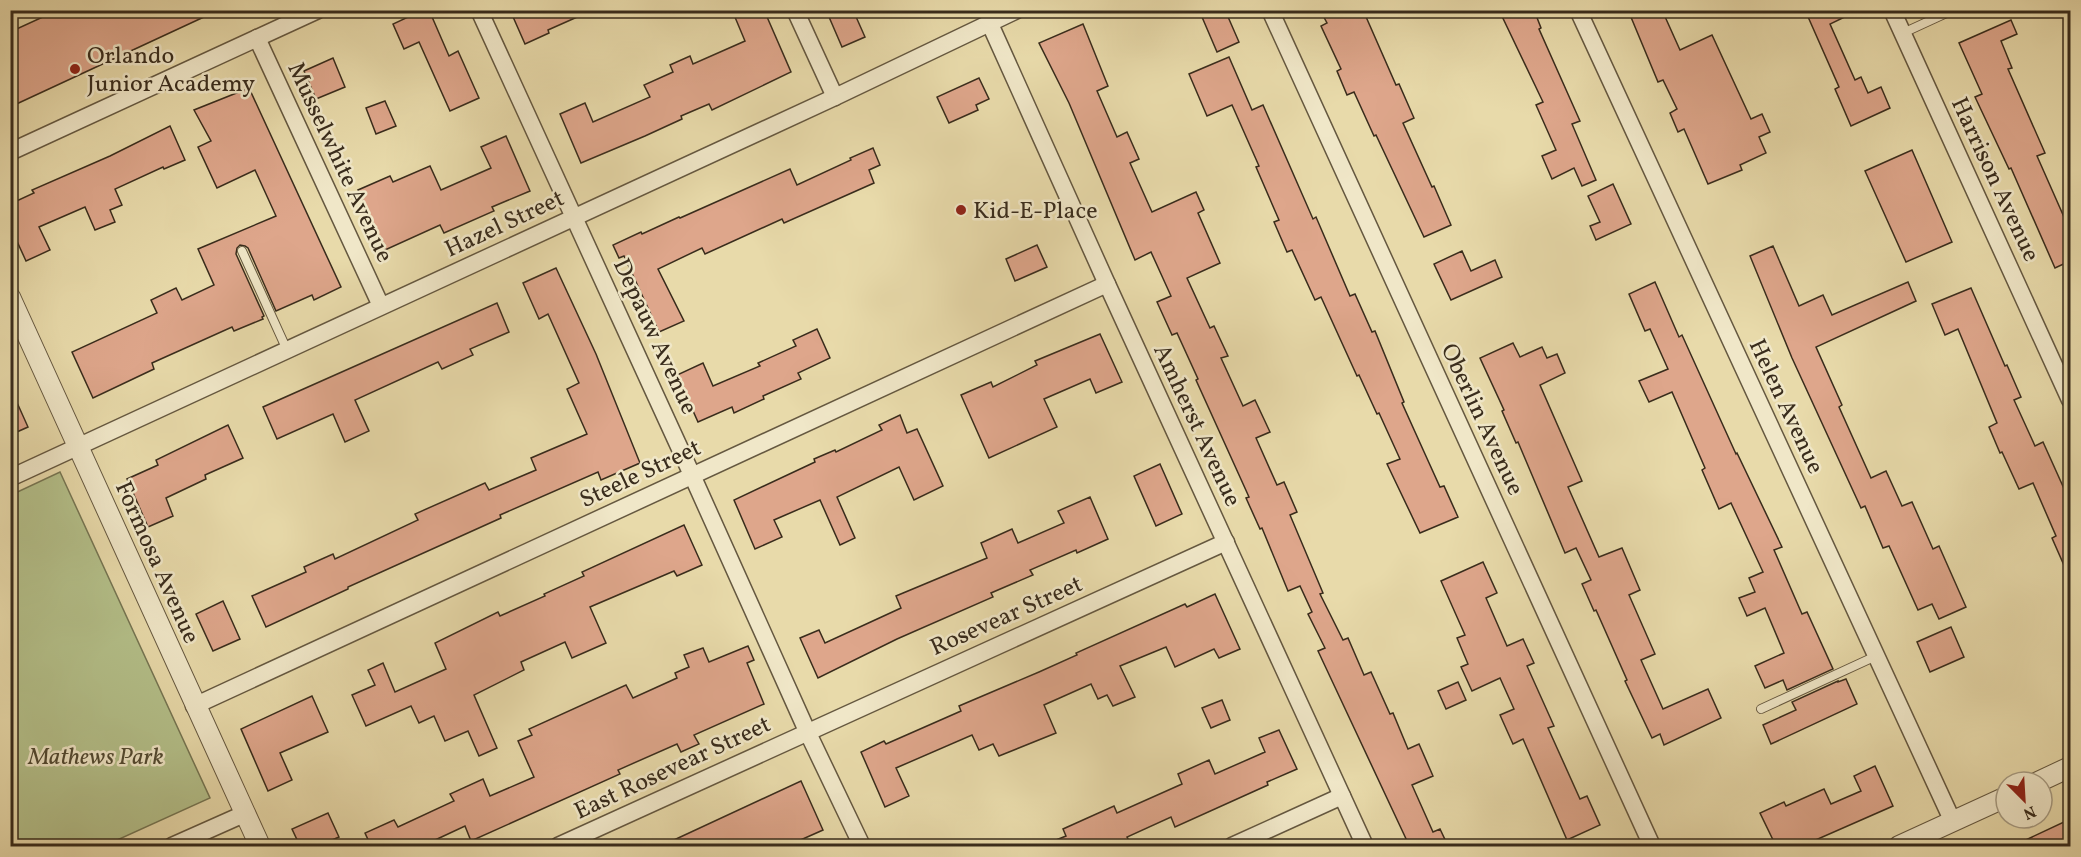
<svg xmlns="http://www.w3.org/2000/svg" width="2081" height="857" font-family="Vollkorn,serif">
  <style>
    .green { fill: #b4c08a; stroke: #767653; stroke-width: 1.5 }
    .building { fill: #dea68b; stroke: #392c1c; stroke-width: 1.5 }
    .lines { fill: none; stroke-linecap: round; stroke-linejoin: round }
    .service-casing { stroke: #655840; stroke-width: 10 }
    .minor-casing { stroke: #655840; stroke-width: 19 }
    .tertiary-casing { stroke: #655840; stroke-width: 22 }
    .service { stroke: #f0e7c8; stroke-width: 8 }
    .minor { stroke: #f0e7c8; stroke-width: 16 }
    .tertiary { stroke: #f0e7c8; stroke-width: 20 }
    .poi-dot { fill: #8f2418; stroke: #f0e7c8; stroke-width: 2 }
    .labels { text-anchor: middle; stroke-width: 5; stroke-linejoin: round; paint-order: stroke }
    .poi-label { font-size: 24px; fill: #392c1c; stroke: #f0e7c8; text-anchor: start }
    .street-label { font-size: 24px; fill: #392c1c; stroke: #f0e7c8 }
    .park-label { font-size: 24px; font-style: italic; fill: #524a32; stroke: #f0e7c8 }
  </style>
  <rect width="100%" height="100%" fill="#e8daaa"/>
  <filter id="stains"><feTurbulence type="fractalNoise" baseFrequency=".00333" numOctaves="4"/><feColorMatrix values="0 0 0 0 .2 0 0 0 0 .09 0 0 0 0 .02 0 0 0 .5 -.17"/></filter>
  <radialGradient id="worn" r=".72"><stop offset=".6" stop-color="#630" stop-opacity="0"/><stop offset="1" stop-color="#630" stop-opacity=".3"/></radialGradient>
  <!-- green -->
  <polygon class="green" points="60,472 210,798 104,846 11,846 11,495"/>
  <!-- building -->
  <g class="building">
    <polygon points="58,10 219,10 10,107 10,32"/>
    <polygon points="423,10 429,10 449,56 458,51 479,98 450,111 419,42 404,49 393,24"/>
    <polygon points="510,10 593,10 548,30 549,33 525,44"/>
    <polygon points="732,10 764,10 791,72 712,110 709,104 681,116 682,119 645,136 581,163 560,114 585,103 593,122 650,97 644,85 673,72 670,65 690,56 693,64 745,41"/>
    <polygon points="826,10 853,10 865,37 842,47"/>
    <polygon points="1199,10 1225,10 1239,42 1217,52"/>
    <polygon points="1320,10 1363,10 1396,85 1399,84 1414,118 1403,123 1432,187 1434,186 1451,225 1424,237 1376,135 1374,136 1354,92 1347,95 1337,71 1341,69 1321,26 1327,23"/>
    <polygon points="1499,10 1534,10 1541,28 1539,29 1580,121 1572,124 1596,180 1582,186 1574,168 1552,179 1542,156 1556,150 1536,105 1543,102"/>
    <polygon points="1628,10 1662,10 1680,50 1712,35 1751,119 1762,114 1770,132 1759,137 1766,153 1740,165 1742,170 1708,184 1684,129 1678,132 1670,113 1677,109 1663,80 1658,82"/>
    <polygon points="1805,10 1859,10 1830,24 1855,80 1861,77 1868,93 1881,87 1890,108 1851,126 1835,89 1839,87"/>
    <polygon points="2011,20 2017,34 2001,41 2012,68 2008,69 2045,153 2037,156 2064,217 2070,214 2070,261 2055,268 2011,168 2009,169 1975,97 1982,94 1959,43"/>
    <polygon points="1083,24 1108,86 1097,91 1117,137 1127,132 1139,159 1130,163 1152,212 1196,192 1204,210 1198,213 1220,263 1187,278 1210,328 1214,326 1228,356 1221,358 1243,406 1255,400 1270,432 1256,438 1277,485 1284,482 1297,512 1290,515 1323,593 1320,594 1343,640 1348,638 1364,675 1371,672 1390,714 1393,713 1408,749 1419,744 1433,776 1412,785 1433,832 1440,829 1448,846 1400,846 1408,843 1318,651 1325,648 1308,614 1312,612 1300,586 1288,591 1262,528 1260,529 1246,498 1249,497 1196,380 1198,379 1177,333 1172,335 1157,302 1171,296 1151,252 1135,260 1069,103 1039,43"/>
    <polygon points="1229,57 1252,110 1263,105 1313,219 1316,217 1350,296 1355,294 1372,332 1375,331 1404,402 1402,403 1425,454 1440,487 1444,486 1458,517 1420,533 1387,464 1400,459 1379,413 1377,414 1359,375 1357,376 1321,297 1315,300 1292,250 1287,252 1274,222 1279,220 1256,167 1259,166 1232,105 1207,116 1189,74"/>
    <polygon points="333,58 345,87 316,99 304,71"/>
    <polygon points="979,78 989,99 976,105 978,110 949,123 937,97"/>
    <polygon points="249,88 341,287 314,300 312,295 276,311 248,248 245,246 240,245 237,248 236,254 264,316 262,317 263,319 234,331 232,327 152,363 154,369 93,398 72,352 157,313 151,300 176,288 182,300 214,285 198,249 276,216 255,170 217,188 198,147 211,141 194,110"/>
    <polygon points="385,101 396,126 376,134 366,108"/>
    <polygon points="170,126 185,160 164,169 163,167 115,189 122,205 110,210 115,222 95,230 85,207 39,227 50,250 26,261 10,226 10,204 34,193 32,190 110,156"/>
    <polygon points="506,136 530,191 492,207 494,211 444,233 440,225 385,250 358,190 390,176 393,182 430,166 441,190 491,168 481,147"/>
    <polygon points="873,148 880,165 869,170 874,183 784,223 782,219 705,254 702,248 658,269 684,321 659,332 624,256 619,258 613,245 641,232 642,234 679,217 680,218 790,169 797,185 851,160 850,158"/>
    <polygon points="1912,150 1952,242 1906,262 1865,171"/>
    <polygon points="1613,184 1631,224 1596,240 1590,226 1600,222 1588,196"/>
    <polygon points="1037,245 1047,267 1015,281 1006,259"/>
    <polygon points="1773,246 1799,306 1823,295 1832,315 1908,282 1916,301 1816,347 1842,405 1839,407 1871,478 1886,471 1902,506 1912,502 1933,549 1939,546 1966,607 1939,619 1932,604 1918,610 1889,546 1883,548 1865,506 1861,508 1792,358 1750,256"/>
    <polygon points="1462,251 1471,271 1495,260 1502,277 1451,300 1434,264"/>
    <polygon points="556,268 596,354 640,463 601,480 598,472 500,515 501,518 348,587 348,589 266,627 252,596 306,572 304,567 333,554 335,559 418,520 415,514 485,483 489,490 536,470 531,458 587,434 567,389 579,383 548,314 539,319 523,283"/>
    <polygon points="1655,282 1679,337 1682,335 1736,454 1737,453 1782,547 1774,550 1802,614 1807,612 1833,669 1787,690 1783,680 1765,688 1755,666 1784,653 1765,608 1747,616 1739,598 1755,592 1749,578 1763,572 1731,503 1719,509 1702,470 1705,468 1672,392 1649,402 1639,381 1668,369 1650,329 1645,331 1629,294"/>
    <polygon points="1971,288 2005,366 2007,365 2021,397 2014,400 2035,446 2043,442 2070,502 2070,579 2052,538 2056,536 2033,483 2019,489 2002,452 2000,453 1989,427 1997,423 1958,329 1945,335 1932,304"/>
    <polygon points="497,303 509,332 470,349 473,355 442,369 438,362 355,400 369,431 345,442 333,414 277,439 263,407"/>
    <polygon points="817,329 830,358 798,373 801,379 763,396 764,399 734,413 732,407 698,422 677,375 703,363 713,386 760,366 758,363 796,346 793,340"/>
    <polygon points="1100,334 1122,382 1096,393 1090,379 1044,399 1057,427 989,458 961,395 991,382 993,387 1037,365 1035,361"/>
    <polygon points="1513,343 1520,357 1542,347 1547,358 1557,354 1565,373 1540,385 1582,481 1568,487 1599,557 1622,548 1640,590 1629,595 1655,654 1641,660 1663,709 1708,689 1721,718 1664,745 1660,734 1652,738 1625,681 1627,680 1596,610 1594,611 1582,584 1591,580 1576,548 1565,553 1518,442 1516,443 1502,411 1504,410 1480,358"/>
    <polygon points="10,387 28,427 10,435"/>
    <polygon points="900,415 907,433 917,429 943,486 914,500 899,467 837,497 855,538 840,545 820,500 774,520 782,537 755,549 734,500 815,462 814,459 835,450 836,452 882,430 879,425"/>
    <polygon points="228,425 243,458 205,475 206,479 166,498 173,516 148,527 127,479 158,465 156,460"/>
    <polygon points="1160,464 1182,514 1156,526 1134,476"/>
    <polygon points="1090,497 1108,539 1077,553 1076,550 1030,570 1033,575 991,593 993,597 897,639 818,678 800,638 819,630 825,643 901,608 896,596 987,558 981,543 1012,529 1018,543 1064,523 1058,511"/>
    <polygon points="684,525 702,565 677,576 674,571 590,607 606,643 572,658 565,642 521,662 524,670 474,695 497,748 479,756 468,731 445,741 434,716 419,723 411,706 366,726 352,695 375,685 368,670 383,663 395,692 446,669 435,643 498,612 500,616 545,596 544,594 584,576 582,572"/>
    <polygon points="1483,562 1497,593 1486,598 1507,646 1523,639 1534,663 1527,666 1554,726 1548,728 1580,799 1587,796 1600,825 1567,840 1523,739 1513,744 1500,715 1514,709 1500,678 1472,691 1461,667 1468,664 1457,638 1465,635 1441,581"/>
    <polygon points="1215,594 1240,649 1219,658 1214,649 1175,667 1166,647 1120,666 1135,697 1113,706 1107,695 1098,699 1091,684 1044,705 1056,733 999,756 993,744 979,750 972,735 896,768 909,796 885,807 861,752 884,741 886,744 961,711 959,706 1039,672 1077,655 1076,653 1185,604 1187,607"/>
    <polygon points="223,601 240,639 213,651 196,614"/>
    <polygon points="1951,627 1964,657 1930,672 1917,642"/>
    <polygon points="748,646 754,660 747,663 764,704 694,735 699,744 681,752 677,744 618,770 620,774 471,841 465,826 433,841 435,846 371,846 365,833 394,820 398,827 454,801 450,794 483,779 490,796 534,777 518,741 532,735 529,729 626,685 633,698 677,678 675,673 689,667 684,655 703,648 709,662"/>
    <polygon points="1846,679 1857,704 1771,744 1763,725 1796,710 1792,702 1838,681 1838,682"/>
    <polygon points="1458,682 1466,700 1446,709 1438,691"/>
    <polygon points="312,696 328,732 280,753 292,780 268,791 241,729"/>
    <polygon points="1222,700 1230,720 1211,728 1202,708"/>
    <polygon points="1279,730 1297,769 1267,782 1268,785 1175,827 1171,817 1127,837 1132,846 1041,846 1066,836 1063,829 1114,806 1117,813 1182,784 1178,774 1209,760 1215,774 1265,752 1259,738"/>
    <polygon points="1875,766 1893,806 1802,846 1776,846 1760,813 1784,802 1786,806 1824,789 1831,804 1861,791 1854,776"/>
    <polygon points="801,781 823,830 787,846 661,846"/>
    <polygon points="328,813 339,837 318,846 300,846 292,829"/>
    <polygon points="2066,821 2070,831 2070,846 2013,846"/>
  </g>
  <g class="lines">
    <!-- service casing -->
    <g class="service-casing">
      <g id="service">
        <polyline points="1903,33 1953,10"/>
        <polyline points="242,251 287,350"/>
        <polyline points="1761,709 1876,656"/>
      </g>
    </g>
    <!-- minor casing -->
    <g class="minor-casing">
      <g id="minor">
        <polyline points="479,10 692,475 807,731 862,846"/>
        <polyline points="795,10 835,97"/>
        <polyline points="1270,10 1652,846"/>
        <polyline points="1578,10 1953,822"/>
        <polyline points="1892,10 2070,400"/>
        <polyline points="990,24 1107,284 1365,846"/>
        <polyline points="257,38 381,306"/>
        <polyline points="10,152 318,10"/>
        <polyline points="10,478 835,97 1017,10"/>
        <polyline points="194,706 1107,284"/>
        <polyline points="172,846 244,814"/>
        <polyline points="558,846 1226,542"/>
        <polyline points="1232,846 1342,796"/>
      </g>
    </g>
    <!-- tertiary casing -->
    <g class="tertiary-casing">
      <g id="tertiary">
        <polyline points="10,297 260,846"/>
        <polyline points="2038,782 2070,767"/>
        <polyline points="1899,846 2006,797"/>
      </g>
    </g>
    <!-- service -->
    <use href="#service" class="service"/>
    <!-- minor -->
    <use href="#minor" class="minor"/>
    <!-- tertiary -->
    <use href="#tertiary" class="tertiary"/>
  </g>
  <!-- markers -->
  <g class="poi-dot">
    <circle cx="75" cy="69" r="6"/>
    <circle cx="961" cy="210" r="6"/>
  </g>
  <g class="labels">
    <!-- poi labels -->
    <g class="poi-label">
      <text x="87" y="63">Orlando<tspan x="87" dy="28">Junior Academy</tspan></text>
      <text x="973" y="218">Kid-E-Place</text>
    </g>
    <!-- street labels -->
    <g class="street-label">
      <text transform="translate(341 162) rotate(65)" y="8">Musselwhite Avenue</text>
      <text transform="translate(1996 179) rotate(65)" y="8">Harrison Avenue</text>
      <text transform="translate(504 223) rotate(-25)" y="8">Hazel Street</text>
      <text transform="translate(656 336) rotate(65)" y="8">Depauw Avenue</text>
      <text transform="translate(1787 406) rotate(65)" y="8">Helen Avenue</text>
      <text transform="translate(1483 419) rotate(65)" y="8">Oberlin Avenue</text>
      <text transform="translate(1198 425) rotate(65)" y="8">Amherst Avenue</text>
      <text transform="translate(640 473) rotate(-25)" y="8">Steele Street</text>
      <text transform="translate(158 562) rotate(66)" y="8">Formosa Avenue</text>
      <text transform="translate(1006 615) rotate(-24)" y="8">Rosevear Street</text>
      <text transform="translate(672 767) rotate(-25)" y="8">East Rosevear Street</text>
    </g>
    <!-- park labels -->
    <g class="park-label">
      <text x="96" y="764">Mathews Park</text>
    </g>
  </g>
  <!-- margin -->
  <rect width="2081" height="857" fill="none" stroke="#e8daaa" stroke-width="36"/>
  <rect x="12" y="12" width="2057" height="833" fill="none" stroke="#392c1c" stroke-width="3"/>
  <rect x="18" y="18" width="2045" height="821" fill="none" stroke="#392c1c" stroke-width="1.5"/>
  <!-- north arrow -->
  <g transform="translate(2024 800) rotate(156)"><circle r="28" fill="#f0e7c8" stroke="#a79c83" stroke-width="1.5"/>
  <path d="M0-4.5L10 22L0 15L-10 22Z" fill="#8f2418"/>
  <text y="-9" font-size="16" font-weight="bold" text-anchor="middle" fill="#392c1c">N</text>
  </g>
  <rect width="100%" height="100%" filter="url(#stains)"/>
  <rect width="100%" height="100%" fill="url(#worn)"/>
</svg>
